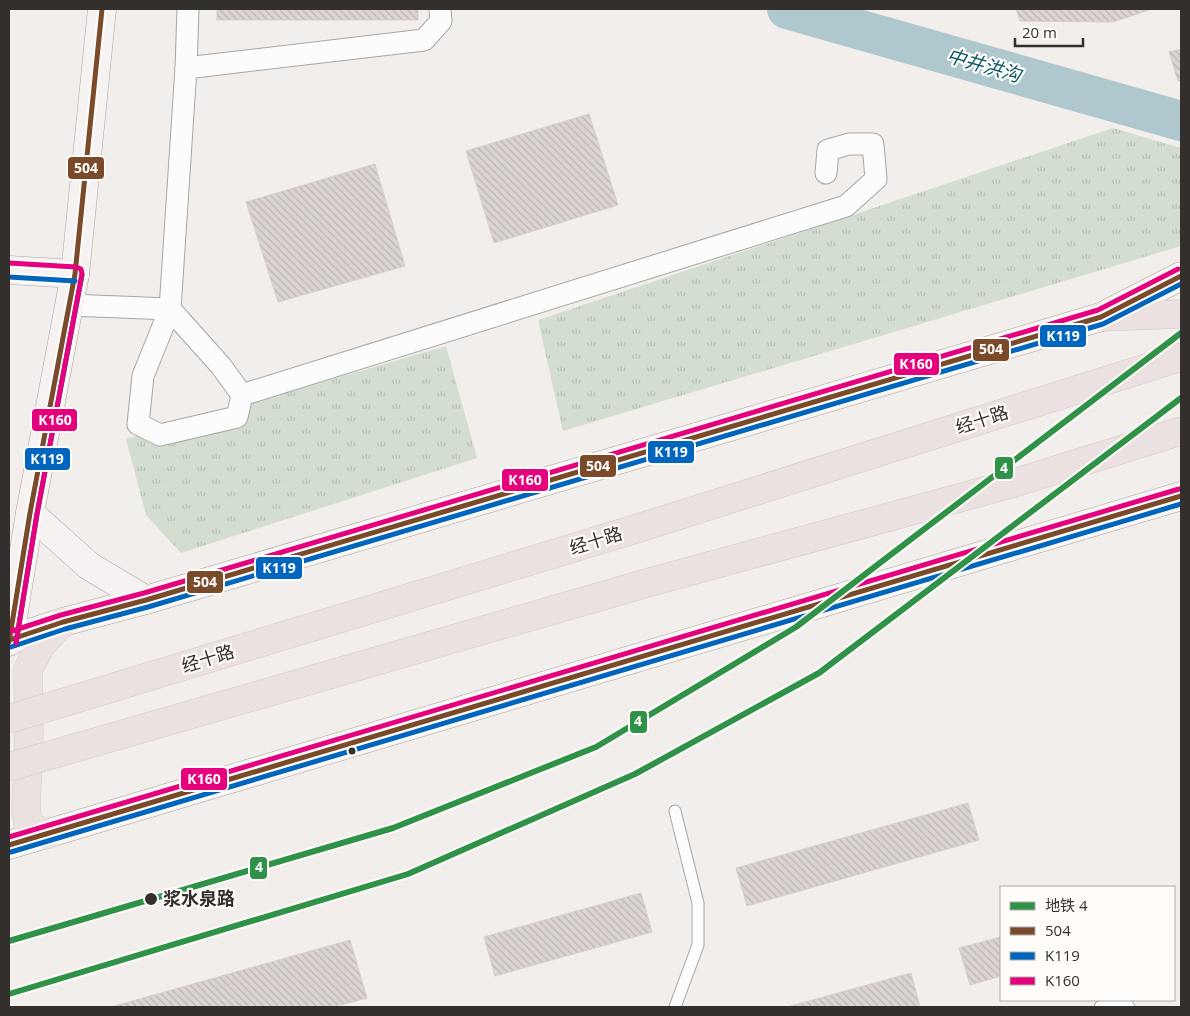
<svg xmlns="http://www.w3.org/2000/svg" width="1190" height="1016" font-family="'Open Sans','Noto Sans SC',sans-serif">
  <style>
    .grass { fill: url(#grass-tufts) }
    .lines { fill: none; stroke-linecap: round; stroke-linejoin: round }
    .river { stroke: #aec8ce; stroke-width: 40 }
    .building { fill: url(#building-back-hatch); stroke: #d3d0ce }
    .service-casing { stroke: #a8a6a4; stroke-width: 13 }
    .minor-casing { stroke: #a8a6a4; stroke-width: 23 }
    .secondary-casing { stroke: #a8a6a4; stroke-width: 29 }
    .trunk-casing { stroke: #cdcbca; stroke-width: 29 }
    .service { stroke: #fdfcfc; stroke-width: 11 }
    .minor { stroke: #fdfcfc; stroke-width: 21 }
    .secondary { stroke: #f6f2f2; stroke-width: 28 }
    .trunk { stroke: #ece1e1; stroke-width: 28 }
    .trunk-bridge-casing { stroke: #cdcbca; stroke-width: 29; stroke-linecap: butt }
    .trunk-bridge { stroke: #ece1e1; stroke-width: 28 }
    .bus-1-casing { stroke: #fffcfa; stroke-width: 9 }
    .bus-2-casing { stroke: #fffcfa; stroke-width: 9 }
    .bus-3-casing { stroke: #fffcfa; stroke-width: 9 }
    .bus-1 { stroke: #7a4b2a; stroke-width: 5 }
    .bus-2 { stroke: #0065bd; stroke-width: 5 }
    .bus-3 { stroke: #e5007d; stroke-width: 5 }
    .metro-1-casing { stroke: #fffcfa; stroke-width: 10 }
    .metro-1 { stroke: #2f9248; stroke-width: 6 }
    .bus-dot { fill: #322f2d; stroke: #fffcfa; stroke-width: 2 }
    .labels { text-anchor: middle; stroke-width: 4.5; stroke-linejoin: round; paint-order: stroke }
    .street-label { font-size: 18px; fill: #322f2d; stroke: #fffcfa }
    .stop-label { font-size: 18px; font-weight: bold; fill: #322f2d; stroke: #fffcfa; text-anchor: start }
    .water-label { font-size: 19px; font-style: italic; fill: #095a69; stroke: #fffcfa }
    .line-badge { stroke: #fffcfa; stroke-width: 2 }
    .badge-label { font-size: 14px; text-anchor: middle; font-weight: bold; fill: #fff }
  </style>
  <defs>
    <pattern id="grass-tufts" width="24" height="20" patternUnits="userSpaceOnUse" patternTransform="scale(1.25)"><rect width="24" height="20" fill="#d4ded0"/><path d="M3 7l-1-3M5 7V3M7 7l1-3M15 17l-1-3M17 17v-4M19 17l1-3" fill="none" stroke="#b6bfb3"/></pattern>
    <pattern id="building-back-hatch" width="6" height="6" patternUnits="userSpaceOnUse" patternTransform="scale(1.25)"><rect width="6" height="6" fill="#dbd4d0"/><path d="M-1 5l2 2M0 0l6 6M5-1l2 2" fill="none" stroke="#bcb6b3"/></pattern>
  </defs>
  <rect width="100%" height="100%" fill="#f1eeeb"/>
  <!-- grass -->
  <g class="grass">
    <polygon points="1113,128 1181,148 1181,246 563,431 538,320"/>
    <polygon points="446,346 477,458 181,553 146,515 126,439"/>
  </g>
  <g class="lines">
    <!-- river -->
    <polyline class="river" points="787,9 1181,121"/>
  </g>
  <!-- building -->
  <g class="building">
    <rect x="217" y="9" width="201" height="11"/>
    <polygon points="1016,9 1152,9 1113,22 1020,21"/>
    <polygon points="1181,49 1181,80 1178,81 1169,52"/>
    <polygon points="589,114 618,205 494,243 466,151"/>
    <polygon points="375,164 405,266 278,302 246,202"/>
    <polygon points="968,803 979,840 747,906 736,868"/>
    <polygon points="641,893 652,932 495,976 484,937"/>
    <polygon points="1001,937 1001,976 970,985 959,948"/>
    <polygon points="350,940 367,998 334,1007 111,1007"/>
    <polygon points="911,973 920,1007 787,1007"/>
  </g>
  <g class="lines">
    <!-- service casing -->
    <g class="service-casing">
      <g id="service">
        <polyline points="675,1007 698,945 698,903 675,811"/>
        <polyline points="1100,1007 1122,1000 1129,1007"/>
      </g>
    </g>
    <!-- minor casing -->
    <g class="minor-casing">
      <g id="minor">
        <polyline points="186,68 188,9"/>
        <polyline points="69,305 170,309 143,376 138,424 160,435 237,417 242,395 221,366 170,309 186,68 424,40 441,21 440,9"/>
        <polyline points="242,395 846,206 876,179 873,144 849,144 828,150 826,173"/>
      </g>
    </g>
    <!-- secondary casing -->
    <g class="secondary-casing">
      <g id="secondary">
        <polyline points="9,270 75,274"/>
        <polyline points="30,513 89,566 146,600"/>
        <polyline points="9,640 63,622 146,600 1101,317 1181,276"/>
        <polyline points="9,642 30,513 75,274 102,9"/>
        <polyline points="9,845 1181,496"/>
      </g>
    </g>
    <!-- trunk casing -->
    <g class="trunk-casing">
      <g id="trunk">
        <polyline points="1101,317 1181,314"/>
        <polyline points="1000,414 1181,357"/>
        <polyline points="1014,483 1181,431"/>
        <polyline points="46,835 28,824 26,807 29,733 28,669 42,644 63,622"/>
      </g>
    </g>
    <!-- service -->
    <use href="#service" class="service"/>
    <!-- minor -->
    <use href="#minor" class="minor"/>
    <!-- secondary -->
    <use href="#secondary" class="secondary"/>
    <!-- trunk -->
    <use href="#trunk" class="trunk"/>
    <!-- trunk-bridge casing -->
    <g class="trunk-bridge-casing">
      <g id="trunk-bridge">
        <polyline points="9,719 629,531 1000,414"/>
        <polyline points="9,767 654,581 1014,483"/>
      </g>
    </g>
    <!-- trunk-bridge -->
    <use href="#trunk-bridge" class="trunk-bridge"/>
    <!-- bus-1 casing -->
    <g class="bus-1-casing">
      <g id="bus-1">
        <polyline points="9,640 63,622 146,600 1101,317 1181,276"/>
        <polyline points="9,642 30,513 75,274 102,9"/>
        <polyline points="9,845 1181,496"/>
      </g>
    </g>
    <!-- bus-2 casing -->
    <g class="bus-2-casing">
      <g id="bus-2">
        <polyline points="9,277 75,281"/>
        <polyline points="16,643 37,514 82,275"/>
        <polyline points="11,647 65,629 148,607 1103,324 1181,284"/>
        <polyline points="11,852 1181,504"/>
      </g>
    </g>
    <!-- bus-3 casing -->
    <g class="bus-3-casing">
      <g id="bus-3">
        <polyline points="9,263 76,267 81,269 82,274 37,514 16,643"/>
        <polyline points="9,632 61,615 144,593 1098,310 1178,269"/>
        <polyline points="9,837 1179,489"/>
      </g>
    </g>
    <!-- bus-1 -->
    <use href="#bus-1" class="bus-1"/>
    <!-- bus-2 -->
    <use href="#bus-2" class="bus-2"/>
    <!-- bus-3 -->
    <use href="#bus-3" class="bus-3"/>
    <!-- metro-1 casing -->
    <g class="metro-1-casing">
      <g id="metro-1">
        <polyline points="9,941 393,828 596,747 796,627 1181,333"/>
        <polyline points="9,994 408,874 635,774 819,673 1181,398"/>
      </g>
    </g>
    <!-- metro-1 -->
    <use href="#metro-1" class="metro-1"/>
  </g>
  <!-- markers -->
  <g class="bus-dot">
    <circle cx="352" cy="751" r="4.5"/>
    <circle cx="151" cy="899" r="7"/>
  </g>
  <g class="labels">
    <!-- street labels -->
    <g class="street-label">
      <text transform="translate(982 420) rotate(-18)" y="6">经十路</text>
      <text transform="translate(596 541) rotate(-17)" y="6">经十路</text>
      <text transform="translate(208 659) rotate(-17)" y="6">经十路</text>
    </g>
    <!-- stop labels -->
    <g class="stop-label">
      <text x="163" y="905">浆水泉路</text>
    </g>
    <!-- water labels -->
    <g class="water-label">
      <text transform="translate(984 65) rotate(16)" y="7">中井洪沟</text>
    </g>
  </g>
  <g class="line-badge">
    <rect x="67" y="156" width="38" height="24" rx="5" fill="#7a4b2a"/>
    <rect x="1039" y="324" width="48" height="24" rx="5" fill="#0065bd"/>
    <rect x="972" y="338" width="38" height="24" rx="5" fill="#7a4b2a"/>
    <rect x="893" y="352" width="47" height="24" rx="5" fill="#e5007d"/>
    <rect x="31" y="408" width="47" height="24" rx="5" fill="#e5007d"/>
    <rect x="647" y="440" width="48" height="24" rx="5" fill="#0065bd"/>
    <rect x="24" y="447" width="47" height="24" rx="5" fill="#0065bd"/>
    <rect x="579" y="454" width="38" height="24" rx="5" fill="#7a4b2a"/>
    <rect x="994" y="456" width="20" height="24" rx="5" fill="#2f9248"/>
    <rect x="501" y="468" width="48" height="24" rx="5" fill="#e5007d"/>
    <rect x="255" y="556" width="48" height="24" rx="5" fill="#0065bd"/>
    <rect x="186" y="570" width="38" height="24" rx="5" fill="#7a4b2a"/>
    <rect x="629" y="710" width="19" height="24" rx="5" fill="#2f9248"/>
    <rect x="180" y="767" width="48" height="24" rx="5" fill="#e5007d"/>
    <rect x="249" y="856" width="19" height="24" rx="5" fill="#2f9248"/>
  </g>
  <g class="badge-label">
    <text x="86" y="173">504</text>
    <text x="1063" y="341">K119</text>
    <text x="991" y="354">504</text>
    <text x="916" y="369">K160</text>
    <text x="55" y="425">K160</text>
    <text x="671" y="457">K119</text>
    <text x="47" y="464">K119</text>
    <text x="598" y="471">504</text>
    <text x="1004" y="473">4</text>
    <text x="525" y="485">K160</text>
    <text x="279" y="573">K119</text>
    <text x="205" y="587">504</text>
    <text x="638" y="726">4</text>
    <text x="204" y="784">K160</text>
    <text x="259" y="872">4</text>
  </g>
  <!-- border -->
  <rect width="1190" height="1016" fill="none" stroke="#322f2d" stroke-width="20"/>
  <!-- legend -->
  <rect x="1000" y="886" width="175" height="115" fill="#fffcfa" stroke="#adaaa8"/>
  <rect x="1010" y="902" width="25" height="8" fill="#2f9248" stroke="#adaaa8"/>
  <text x="1045" y="911" font-size="15" fill="#322f2d">地铁 4</text>
  <rect x="1010" y="927" width="25" height="8" fill="#7a4b2a" stroke="#adaaa8"/>
  <text x="1045" y="936" font-size="15" fill="#322f2d">504</text>
  <rect x="1010" y="952" width="25" height="8" fill="#0065bd" stroke="#adaaa8"/>
  <text x="1045" y="961" font-size="15" fill="#322f2d">K119</text>
  <rect x="1010" y="977" width="25" height="8" fill="#e5007d" stroke="#adaaa8"/>
  <text x="1045" y="986" font-size="15" fill="#322f2d">K160</text>
  <!-- scale -->
  <path d="M1015 38v8h68v-8" fill="none" stroke="#322f2d" stroke-width="2.5"/>
  <text x="1022" y="38" font-size="15" fill="#322f2d" stroke="#fffcfa" stroke-width="4" paint-order="stroke">20 m</text>
</svg>
